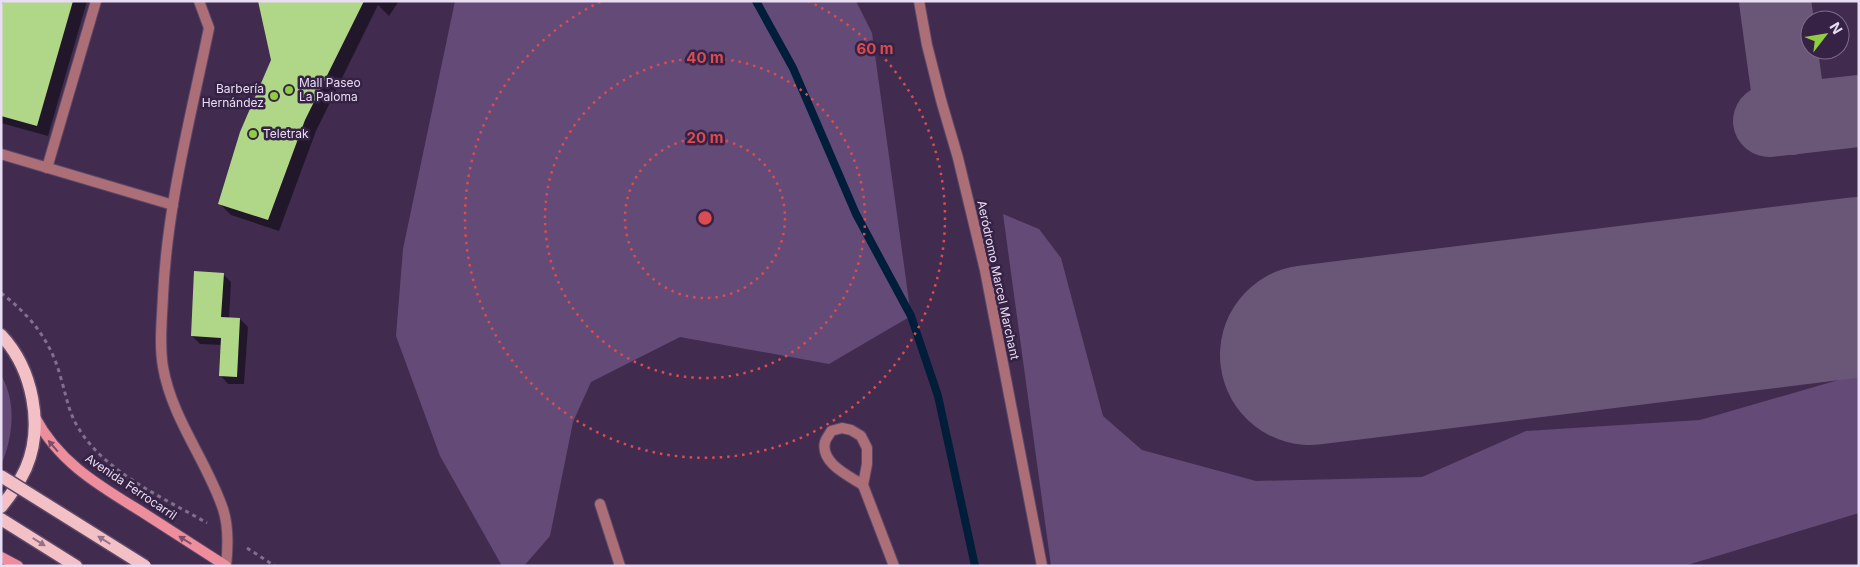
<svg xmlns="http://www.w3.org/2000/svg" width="1860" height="567" font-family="Inter,sans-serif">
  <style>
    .green { fill: #644a77 }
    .shadow { fill: #0007 }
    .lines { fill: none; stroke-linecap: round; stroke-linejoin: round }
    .stream { stroke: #001d3a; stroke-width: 8 }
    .taxiway { stroke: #6a5676; stroke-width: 72 }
    .runway { stroke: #6a5676; stroke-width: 180 }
    .building { fill: #b0d787 }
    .lane-casing { stroke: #5c4869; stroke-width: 12 }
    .street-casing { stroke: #5c4869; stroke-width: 12 }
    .secondary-casing { stroke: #5c4869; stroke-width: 12 }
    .primary-casing { stroke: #5c4869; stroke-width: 15 }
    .path { stroke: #816f8d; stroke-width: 3; stroke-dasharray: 4 4; stroke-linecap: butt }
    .lane { stroke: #ac6f78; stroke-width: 10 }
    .street { stroke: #ac6f78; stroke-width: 10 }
    .secondary { stroke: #ee8e9d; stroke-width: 10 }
    .primary { stroke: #f3c0c6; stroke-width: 12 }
    .primary-bridge-casing { stroke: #5c4869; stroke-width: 15; stroke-linecap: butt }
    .primary-bridge { stroke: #f3c0c6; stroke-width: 12 }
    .oneway { fill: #804d68 }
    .oneway2 { fill: #947185 }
    .ring { fill: none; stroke: #da4c51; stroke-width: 2.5; stroke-dasharray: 2.5 5 }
    .poi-dot { fill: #91cd40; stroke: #362244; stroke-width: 2 }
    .labels { text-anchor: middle; stroke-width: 5; stroke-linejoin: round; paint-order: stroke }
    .poi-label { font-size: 12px; fill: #e9ddf3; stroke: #362244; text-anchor: start }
    .street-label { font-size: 12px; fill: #e9ddf3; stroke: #362244 }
    .centre { fill: #da4c51; stroke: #362244; stroke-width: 2.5 }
    .ring-label { font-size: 15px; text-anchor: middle; font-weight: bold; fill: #da4c51; stroke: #362244; stroke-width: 5; stroke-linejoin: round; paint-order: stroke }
  </style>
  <rect width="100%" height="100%" fill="#412c4f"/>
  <!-- green -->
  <g class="green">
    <polygon points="455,1 856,1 872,33 911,316 829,364 680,337 591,382 573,422 550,536 524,566 502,566 440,456 396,336 403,249"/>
    <polygon points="1003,214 1039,229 1061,258 1103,416 1142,450 1256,481 1422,477 1526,431 1700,420 1859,374 1859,513 1684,566 1051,566"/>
    <path d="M 1,375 C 17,402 13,438 1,465 Z"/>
  </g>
  <!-- shadow -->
  <g class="shadow">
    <polygon points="4,1 87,1 48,136 1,123 1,13"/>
    <polygon points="257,1 399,1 389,16 378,5 316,131 279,231 231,215 220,204 273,60 260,4"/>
    <polygon points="223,274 231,282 229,319 240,319 248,327 244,384 228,384 221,376 222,345 200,344 192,336"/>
  </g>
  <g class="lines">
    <!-- stream -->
    <polyline class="stream" points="756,1 793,68 856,214 911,316 938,396 975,566"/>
    <!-- taxiway -->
    <g class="taxiway">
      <polyline points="1775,1 1791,119"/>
      <polyline points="1769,121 1859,111"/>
    </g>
    <!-- runway -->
    <polyline class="runway" points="1310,355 1859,287"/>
  </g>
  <!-- building -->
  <g class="building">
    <polygon points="3,1 73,1 37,126 1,116 1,8"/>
    <polygon points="258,1 364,1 305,120 268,220 218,204 240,132 271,60"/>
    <polygon points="194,271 224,273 221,317 240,318 237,377 219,376 221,338 191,336"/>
  </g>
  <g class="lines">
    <!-- lane casing -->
    <g class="lane-casing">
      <g id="lane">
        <path d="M 199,1 L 209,28 C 191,116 167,205 163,296 C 162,319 159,344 163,367 C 172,419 207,461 223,509 C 229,527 228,548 226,566"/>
        <polyline points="1,154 173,205"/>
        <polyline points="47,168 96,1"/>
        <path d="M 863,485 C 849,476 820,463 825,442 C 826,438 830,434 831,431 L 842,428 L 851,430 L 861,436 L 867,448 L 867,464 L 863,485 L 894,566"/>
        <polyline points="600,504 620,566"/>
      </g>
    </g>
    <!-- street casing -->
    <g class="street-casing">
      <polyline id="street" points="919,1 927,45 941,100 958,158 985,270 1042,566"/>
    </g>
    <!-- secondary casing -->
    <g class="secondary-casing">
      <g id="secondary">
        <path d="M 35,417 C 59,463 100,486 142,512 C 170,530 198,548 226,566"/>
        <polyline points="1,557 18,566"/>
      </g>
    </g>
    <!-- primary casing -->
    <g class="primary-casing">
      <g id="primary">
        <path d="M 1,335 C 33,369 44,426 26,468 C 19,483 11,495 1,507"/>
        <polyline points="1,519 76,566"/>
      </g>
    </g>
    <!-- path -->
    <g class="path">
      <path d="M 1,293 C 30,315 50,340 60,375 C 66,394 68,412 79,429 C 106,473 164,498 207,523"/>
      <polyline points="247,548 275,566"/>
    </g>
    <!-- lane -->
    <use href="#lane" class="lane"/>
    <!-- street -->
    <use href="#street" class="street"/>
    <!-- secondary -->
    <use href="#secondary" class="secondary"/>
    <!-- primary -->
    <use href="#primary" class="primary"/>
    <!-- primary-bridge casing -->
    <g class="primary-bridge-casing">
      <polyline id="primary-bridge" points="1,476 145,566"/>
    </g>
    <!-- primary-bridge -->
    <use href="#primary-bridge" class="primary-bridge"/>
  </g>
  <!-- one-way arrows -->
  <defs><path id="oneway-solid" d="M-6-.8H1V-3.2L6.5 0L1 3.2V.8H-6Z" transform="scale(1.25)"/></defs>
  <g class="oneway">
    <use href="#oneway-solid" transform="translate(53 446) rotate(-131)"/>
    <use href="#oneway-solid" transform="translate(185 540) rotate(-148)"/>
  </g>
  <g class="oneway2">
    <use href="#oneway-solid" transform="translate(104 540) rotate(-148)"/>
    <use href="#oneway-solid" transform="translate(39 542) rotate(32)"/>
  </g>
  <!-- distance rings -->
  <g class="ring">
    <circle cx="705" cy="218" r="80"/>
    <circle cx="705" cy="218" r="160"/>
    <path d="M808 1A240 240 0 1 1 602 1"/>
  </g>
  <!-- markers -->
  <g class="poi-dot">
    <circle cx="289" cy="90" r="5"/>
    <circle cx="274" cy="96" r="5"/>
    <circle cx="253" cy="134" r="5"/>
  </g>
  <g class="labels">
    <!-- poi labels -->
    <g class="poi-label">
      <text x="299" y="87">Mall Paseo<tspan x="299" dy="14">La Paloma</tspan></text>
      <text x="264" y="93" text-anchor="end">Barbería<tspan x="264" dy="14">Hernández</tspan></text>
      <text x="263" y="138">Teletrak</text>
    </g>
    <!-- street labels -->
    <g class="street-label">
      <text transform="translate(998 280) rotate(78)" y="4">Aeródromo Marcel Marchant</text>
      <text transform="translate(131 487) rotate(34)" y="4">Avenida Ferrocarril</text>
    </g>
  </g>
  <circle cx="705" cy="218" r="8" class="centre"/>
  <g class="ring-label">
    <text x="875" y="54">60 m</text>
    <text x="705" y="63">40 m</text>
    <text x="705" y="143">20 m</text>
  </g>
  <!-- border -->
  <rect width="1860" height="567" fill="none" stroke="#e9ddf3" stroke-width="5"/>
  <!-- north arrow -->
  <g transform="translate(1825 35) rotate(59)"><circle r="24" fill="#362244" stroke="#7e6d8a"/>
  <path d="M0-4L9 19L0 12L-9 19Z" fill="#91cd40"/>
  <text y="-8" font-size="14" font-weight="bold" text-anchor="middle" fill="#e9ddf3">N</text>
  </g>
</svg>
